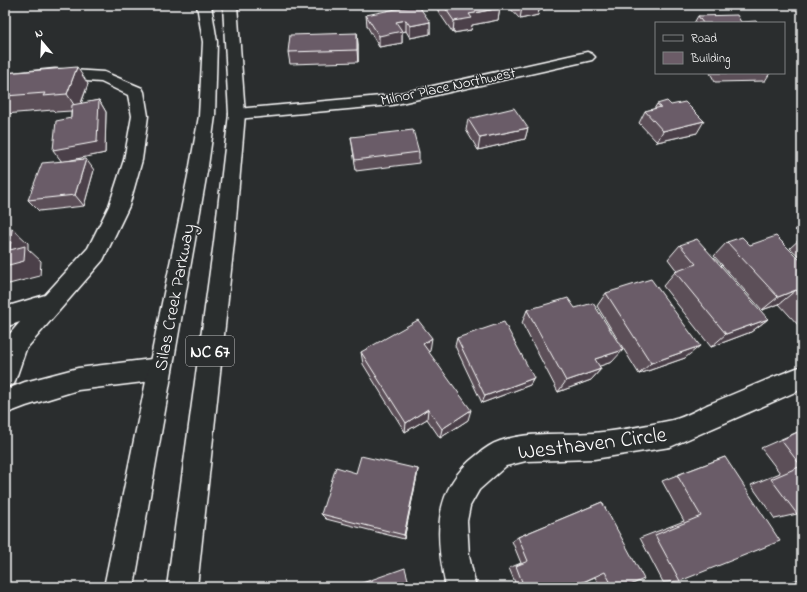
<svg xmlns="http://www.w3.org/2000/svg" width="807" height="592" font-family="'Indie Flower',sans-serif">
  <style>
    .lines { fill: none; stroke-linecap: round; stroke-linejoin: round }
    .minor-casing { stroke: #fff; stroke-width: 3 }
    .major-casing { stroke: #fff; stroke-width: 3 }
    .minor { fill: #2a2d2e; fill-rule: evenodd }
    .major { fill: #2a2d2e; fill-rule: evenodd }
    .wall { fill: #5c4f59; stroke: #fff }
    .shaded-wall { fill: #4b4048; stroke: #fff }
    .building { fill: #6b5c67; stroke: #fff }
    .labels { text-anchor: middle; stroke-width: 3; stroke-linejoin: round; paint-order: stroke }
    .far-street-label { font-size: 15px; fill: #fff; stroke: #2a2d2e }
    .shield { fill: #2a2d2e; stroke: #bfc0c0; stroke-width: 1 }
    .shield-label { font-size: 17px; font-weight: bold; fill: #fff }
    .street-label { font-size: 18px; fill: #fff; stroke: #2a2d2e }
    .near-street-label { font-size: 22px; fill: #fff; stroke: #2a2d2e }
  </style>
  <rect width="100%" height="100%" fill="#2a2d2e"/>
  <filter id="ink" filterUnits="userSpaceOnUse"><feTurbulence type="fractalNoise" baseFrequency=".025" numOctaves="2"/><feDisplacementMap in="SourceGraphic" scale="8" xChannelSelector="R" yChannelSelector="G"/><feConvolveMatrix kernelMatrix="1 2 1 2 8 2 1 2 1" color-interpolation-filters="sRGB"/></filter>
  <g filter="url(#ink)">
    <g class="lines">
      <!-- minor casing -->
      <g class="minor-casing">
        <g id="minor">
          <polygon points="587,52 592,54 595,57 592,60 392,105 237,119 231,118 229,114 231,110 237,109 392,95"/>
          <polygon points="55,69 104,72 142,88 144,92 148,116 142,160 129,206 103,260 26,349 14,384 5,387 5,342 8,336 20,322 5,327 5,307 45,295 88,248 109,206 124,160 132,116 128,95 101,82 55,79 5,84 5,74"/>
          <polygon points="160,358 169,361 172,369 169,377 160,380 78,390 26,406 5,414 5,390 25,382 78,368"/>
          <path d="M 802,366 L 802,389 L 670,447 L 594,459 L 526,461 L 506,466 L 479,490 L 470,506 L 467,521 L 469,556 L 476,587 L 446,587 C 435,537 432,489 477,455 C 484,449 491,444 500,441 C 530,431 562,435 593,433 C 618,431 644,426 668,421 C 681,419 695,411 707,405 C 739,392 770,378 802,366 Z"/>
        </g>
      </g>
      <!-- major casing -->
      <g class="major-casing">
        <g id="major">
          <polygon points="197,5 211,5 217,42 215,116 208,166 134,587 104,587 190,166 199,116 203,42"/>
          <polygon points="223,5 237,5 245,114 234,242 197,587 167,587 214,242 229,114"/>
        </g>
      </g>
      <!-- minor -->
      <use href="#minor" class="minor"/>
      <!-- major -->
      <use href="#major" class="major"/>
    </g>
    <!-- wall -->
    <g class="wall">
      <polygon points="438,5 497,5 500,8 498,20 472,25 471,30 453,33 438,11"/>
      <polygon points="507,5 559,5 558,6 539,10 538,15 520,19"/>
      <polygon points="614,5 654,5 652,9"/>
      <polygon points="366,15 430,22 430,34 410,38 406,31 402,32 402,43 379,47 367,26"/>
      <polygon points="698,16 741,22 758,23 694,23"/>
      <polygon points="357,33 358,45 358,62 290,64 288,52"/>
      <polygon points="802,41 802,46 800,44"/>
      <polygon points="5,73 88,84 81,104 99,100 106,112 105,153 70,160 94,170 84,206 39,211 28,200 61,161 71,118 71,111 55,112 53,110 5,114"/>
      <polygon points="710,73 770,73 765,81 715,82"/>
      <polygon points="657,104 697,133 657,142 639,123 645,111 654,109"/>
      <polygon points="468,119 528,128 525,139 478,150 466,130"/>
      <polygon points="351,137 419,152 419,163 356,171"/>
      <polygon points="802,224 802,237 795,230"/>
      <polygon points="802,237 802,259 790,248"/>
      <polygon points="727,242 750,245 802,262 802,325 799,326 779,304 762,310 714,256"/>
      <polygon points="680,245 768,319 751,332 711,347 663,286 675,272 677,271 668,259"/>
      <polygon points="606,293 685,358 639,374 597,306"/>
      <polygon points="575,308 612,362 599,366 601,369 591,380 558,392 522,323 527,310"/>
      <polygon points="457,338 534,378 530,385 482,403 455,346"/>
      <polygon points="430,351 428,352 468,420 440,438 427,419 405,432 363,364 361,352"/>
      <polygon points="802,430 802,512 797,514 775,519 751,485 780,473 761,448"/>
      <polygon points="725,457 680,581 663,582 640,538 684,521 662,481 677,475"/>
      <polygon points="418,469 417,476 404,539 326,519 321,514 356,473"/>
      <polygon points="602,502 626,587 600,587 595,577 572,587 517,587 509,568 521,563 512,541 518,537"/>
      <polygon points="796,580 802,580 802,587 780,587"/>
    </g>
    <!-- shaded-wall -->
    <g class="shaded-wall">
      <polygon points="534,5 559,5 558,6 539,10 538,15 520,19 522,7"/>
      <polygon points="500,8 498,20 472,25 471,30 453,33 454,21 469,14"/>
      <polygon points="406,20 406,31 402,32 402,43 379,47 379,36 396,22"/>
      <polygon points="430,22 430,34 410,38 410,26"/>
      <polygon points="357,33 358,45 358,62 357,50"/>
      <polygon points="77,67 88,84 78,111 67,94"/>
      <polygon points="99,100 106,112 105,153 62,162 53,150"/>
      <polygon points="704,121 697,133 657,142 663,131"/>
      <polygon points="528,128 525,139 478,150 480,138"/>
      <polygon points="86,159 94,170 84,206 75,195"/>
      <polygon points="12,228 28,243 28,249 41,261 40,276 5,285 5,266 10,250"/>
      <polygon points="796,290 779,304 762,310 778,297"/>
      <polygon points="768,319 751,332 711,347 726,334"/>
      <polygon points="432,338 430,351 422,355 423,344"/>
      <polygon points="700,346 685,358 639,374 651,363"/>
      <polygon points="623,350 612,362 585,371 595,359"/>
      <polygon points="601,369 591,380 558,392 566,381"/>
      <polygon points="534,378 530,385 482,403 485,396"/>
      <polygon points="428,409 427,419 405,432 406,423"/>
      <polygon points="471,410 468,420 440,438 442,429"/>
      <polygon points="418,469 417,476 404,539 404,535"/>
      <polygon points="5,482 8,483 5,490"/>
    </g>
    <!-- building -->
    <g class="building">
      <polygon points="416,5 418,5 430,22 410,26 406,20 396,22 402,31 379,36 366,15"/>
      <polygon points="443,5 497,5 500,8 469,14 472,18 454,21"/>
      <polygon points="520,5 534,5 522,7"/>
      <polygon points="737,15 741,22 756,21 758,23 703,23 698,16"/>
      <polygon points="357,33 357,50 288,52 290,35"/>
      <polygon points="77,67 67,94 43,96 45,93 5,96 5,73"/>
      <polygon points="99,100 97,142 53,150 56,121 71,118 72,105"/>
      <polygon points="667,101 671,105 685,102 704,121 663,131 645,111 661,107 657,104"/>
      <polygon points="514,108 528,128 480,138 468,119"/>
      <polygon points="413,130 419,152 355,160 351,137"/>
      <polygon points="86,159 75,195 28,200 42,163"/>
      <polygon points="12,228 10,250 25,246 24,261 5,266 5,230"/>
      <polygon points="776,236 802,262 802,296 796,290 778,297 727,242 742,237 750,245"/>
      <polygon points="697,239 768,319 726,334 675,272 696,264 680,245"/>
      <polygon points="651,279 700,346 651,363 606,293"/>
      <polygon points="568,298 575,308 593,303 623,350 595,359 601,369 566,381 527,310"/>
      <polygon points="418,320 432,338 423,344 471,410 442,429 428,409 406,423 361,352"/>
      <polygon points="504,322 534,378 485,396 457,338"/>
      <polygon points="802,430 802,512 797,514 771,479 801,466 781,440"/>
      <polygon points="361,456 418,469 404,535 321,514 336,467 356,473"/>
      <polygon points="725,457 780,541 680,581 655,535 701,516 677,475"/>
      <polygon points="602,502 644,579 626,587 613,587 605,572 572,587 524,587 516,566 528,561 518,537"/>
      <polygon points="405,568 410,587 351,587"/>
    </g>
  </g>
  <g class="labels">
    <!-- far-street labels -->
    <g class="far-street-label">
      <text transform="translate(448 86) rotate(-12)" y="5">Milnor Place Northwest</text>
    </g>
    <!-- shield labels -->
    <rect class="shield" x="186" y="336" width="48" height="30" rx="3"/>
    <g class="shield-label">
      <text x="210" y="357">NC 67</text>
    </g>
    <!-- street labels -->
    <g class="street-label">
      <text transform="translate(174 297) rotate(-79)" y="6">Silas Creek Parkway</text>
    </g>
    <!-- near-street labels -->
    <g class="near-street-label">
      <text transform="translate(592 442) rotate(-7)" y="8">Westhaven Circle</text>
    </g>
  </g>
  <!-- margin -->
  <rect width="807" height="592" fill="none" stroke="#2a2d2e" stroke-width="20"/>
  <rect x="10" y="10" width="787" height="572" fill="none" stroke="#fff" stroke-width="1.5" filter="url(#ink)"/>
  <!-- legend -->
  <rect x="655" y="22" width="130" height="52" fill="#2a2d2e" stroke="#7f8182"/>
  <rect x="663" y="35" width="20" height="6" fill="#2a2d2e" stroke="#7f8182"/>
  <text x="691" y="42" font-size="12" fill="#ffffff">Road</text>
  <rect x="663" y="52" width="20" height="12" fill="#6b5c67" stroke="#7f8182"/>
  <text x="691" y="62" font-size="12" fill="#ffffff">Building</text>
  <!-- north arrow -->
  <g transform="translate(42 42) rotate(341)" stroke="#2a2d2e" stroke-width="3" paint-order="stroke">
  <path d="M0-3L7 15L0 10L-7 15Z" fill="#ffffff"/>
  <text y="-6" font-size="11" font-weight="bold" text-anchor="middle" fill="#ffffff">N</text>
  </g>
</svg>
